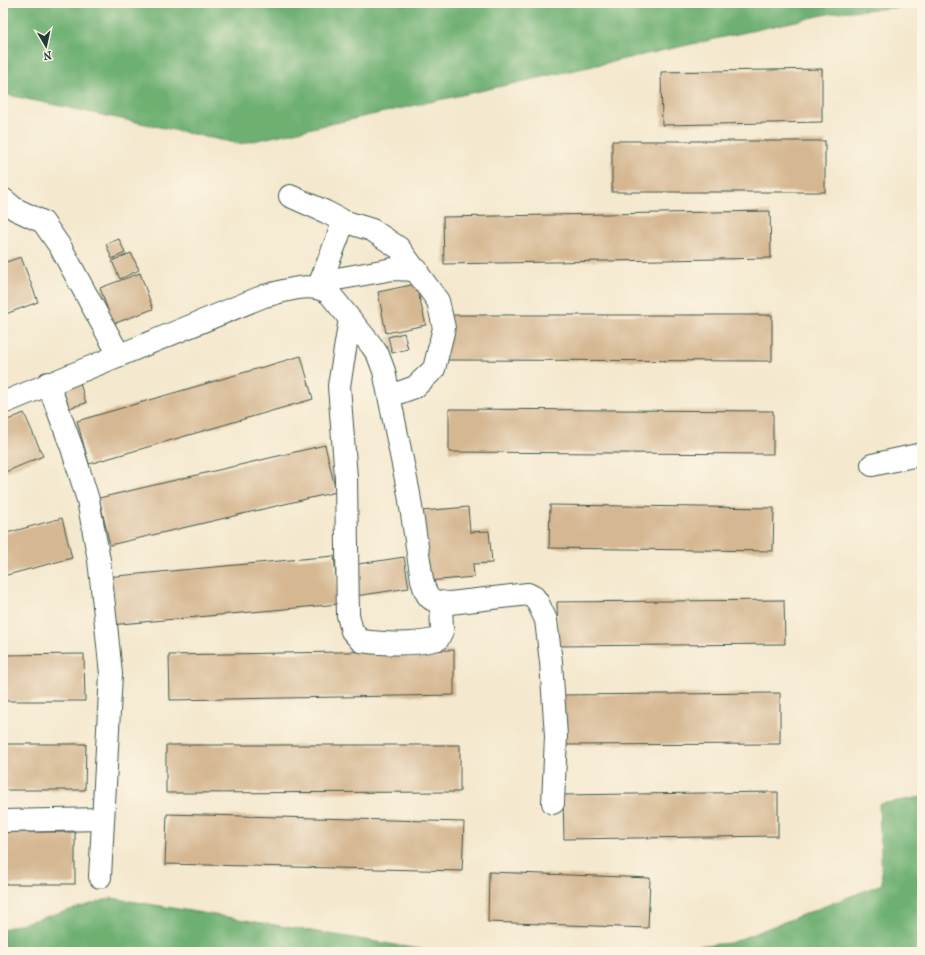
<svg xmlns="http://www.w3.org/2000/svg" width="925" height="955" font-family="'IM FELL French Canon',serif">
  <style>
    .forest { fill: #6eb072; stroke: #467653 }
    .building { fill: #d5b792 }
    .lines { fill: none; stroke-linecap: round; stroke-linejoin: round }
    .minor-casing { stroke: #3f574b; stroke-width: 24 }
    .minor { stroke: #fff; stroke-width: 22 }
  </style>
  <rect width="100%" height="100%" fill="#fcf5e5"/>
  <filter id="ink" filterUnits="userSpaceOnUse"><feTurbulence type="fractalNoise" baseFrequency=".025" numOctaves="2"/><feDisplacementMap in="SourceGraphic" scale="8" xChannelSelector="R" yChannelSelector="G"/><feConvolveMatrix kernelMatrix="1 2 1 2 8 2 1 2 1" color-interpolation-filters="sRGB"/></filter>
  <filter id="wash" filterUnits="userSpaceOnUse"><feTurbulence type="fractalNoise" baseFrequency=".012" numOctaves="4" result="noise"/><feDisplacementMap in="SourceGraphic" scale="16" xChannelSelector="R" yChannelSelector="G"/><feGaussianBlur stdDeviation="0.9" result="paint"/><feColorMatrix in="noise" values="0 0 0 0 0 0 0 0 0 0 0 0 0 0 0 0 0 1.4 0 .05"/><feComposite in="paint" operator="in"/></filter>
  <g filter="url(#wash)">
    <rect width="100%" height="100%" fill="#f4e8ce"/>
    <!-- forest -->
    <g class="forest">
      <polygon points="3,3 383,3 402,5 414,3 922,3 922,6 837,12 240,144 3,94"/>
      <polygon points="922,797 922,952 623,952 730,943 882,884 879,804"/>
      <polygon points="112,898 438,952 3,952 3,929"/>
    </g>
    <g id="blocks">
      <!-- building -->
      <g class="building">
        <polygon points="822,69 822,122 662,125 661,72"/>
        <rect x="612" y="141" width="213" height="51"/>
        <polygon points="770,211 771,258 444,264 443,217"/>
        <polygon points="119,239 125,253 112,259 106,244"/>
        <polygon points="131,253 139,270 120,279 112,261"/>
        <polygon points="21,257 38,302 3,315 3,263"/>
        <polygon points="140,273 153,309 113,324 100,288"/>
        <polygon points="416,284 426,325 386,333 378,292"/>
        <polygon points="446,315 772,315 772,361 446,360"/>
        <polygon points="404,333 408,349 392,353 388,337"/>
        <polygon points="301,356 313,399 89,464 77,421"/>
        <polygon points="79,380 86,403 66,409 58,387"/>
        <polygon points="449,409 773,411 773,454 449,452"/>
        <polygon points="24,413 43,456 3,473 3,422"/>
        <polygon points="325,445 336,492 110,545 99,498"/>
        <polygon points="550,505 774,508 773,551 549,548"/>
        <polygon points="468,507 470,532 489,531 492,563 473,564 474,577 428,581 422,511"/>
        <polygon points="62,518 72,558 3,576 3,534"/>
        <polygon points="334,556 339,604 110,625 106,577"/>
        <polygon points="404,557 409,588 356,596 352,565"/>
        <polygon points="784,600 785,644 558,646 557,602"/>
        <polygon points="454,650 454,695 170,700 169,655"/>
        <polygon points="84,654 85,701 3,701 3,655"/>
        <polygon points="780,693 780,744 561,745 560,695"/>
        <polygon points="3,744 86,744 85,790 3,790"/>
        <polygon points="166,745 460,745 460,792 166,793"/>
        <polygon points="778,792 778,836 564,839 563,795"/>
        <polygon points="167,814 464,822 462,871 165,864"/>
        <rect x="3" y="832" width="72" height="52"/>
        <polygon points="489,872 650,878 648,928 488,922"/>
      </g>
    </g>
  </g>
  <g filter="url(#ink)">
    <use href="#blocks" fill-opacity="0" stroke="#3f574b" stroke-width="1"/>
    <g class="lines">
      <!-- minor casing -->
      <g class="minor-casing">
        <g id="minor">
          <polyline points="290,196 326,212 343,221 372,230 399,248 438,301 444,328 434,369 415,387 390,396"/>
          <polyline points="3,199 15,209 43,222 61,248 119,355"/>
          <polyline points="320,282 393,269 417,270"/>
          <polyline points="318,288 338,237 343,221"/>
          <path d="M 350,319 L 339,386 L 346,478 L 348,615 L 352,631 L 361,641 C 385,644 415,645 438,639 L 442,631 L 441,603"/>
          <polyline points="48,383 72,448 88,500 99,560 105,615 111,674 100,877"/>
          <path d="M 3,403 L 264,296 C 285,291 310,281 329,293 L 372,346 L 378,355 L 384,371 L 409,494 L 422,580 C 427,599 430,602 450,603 L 528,594 L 534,597 L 538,603 L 546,620 L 551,662 L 556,736 L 553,803"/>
          <polyline points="872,465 922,454"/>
          <polyline points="3,821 103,819"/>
        </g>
      </g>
      <!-- minor -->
      <use href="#minor" class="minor"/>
    </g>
  </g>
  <!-- margin -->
  <rect width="925" height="955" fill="none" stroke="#fcf5e5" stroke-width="16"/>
  <!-- north arrow -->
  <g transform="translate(46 46) rotate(171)" stroke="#fcf5e5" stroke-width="3" paint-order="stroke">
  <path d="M0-3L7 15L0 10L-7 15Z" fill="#1f3d34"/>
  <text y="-6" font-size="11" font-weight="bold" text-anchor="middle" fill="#1f3d34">N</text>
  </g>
</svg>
